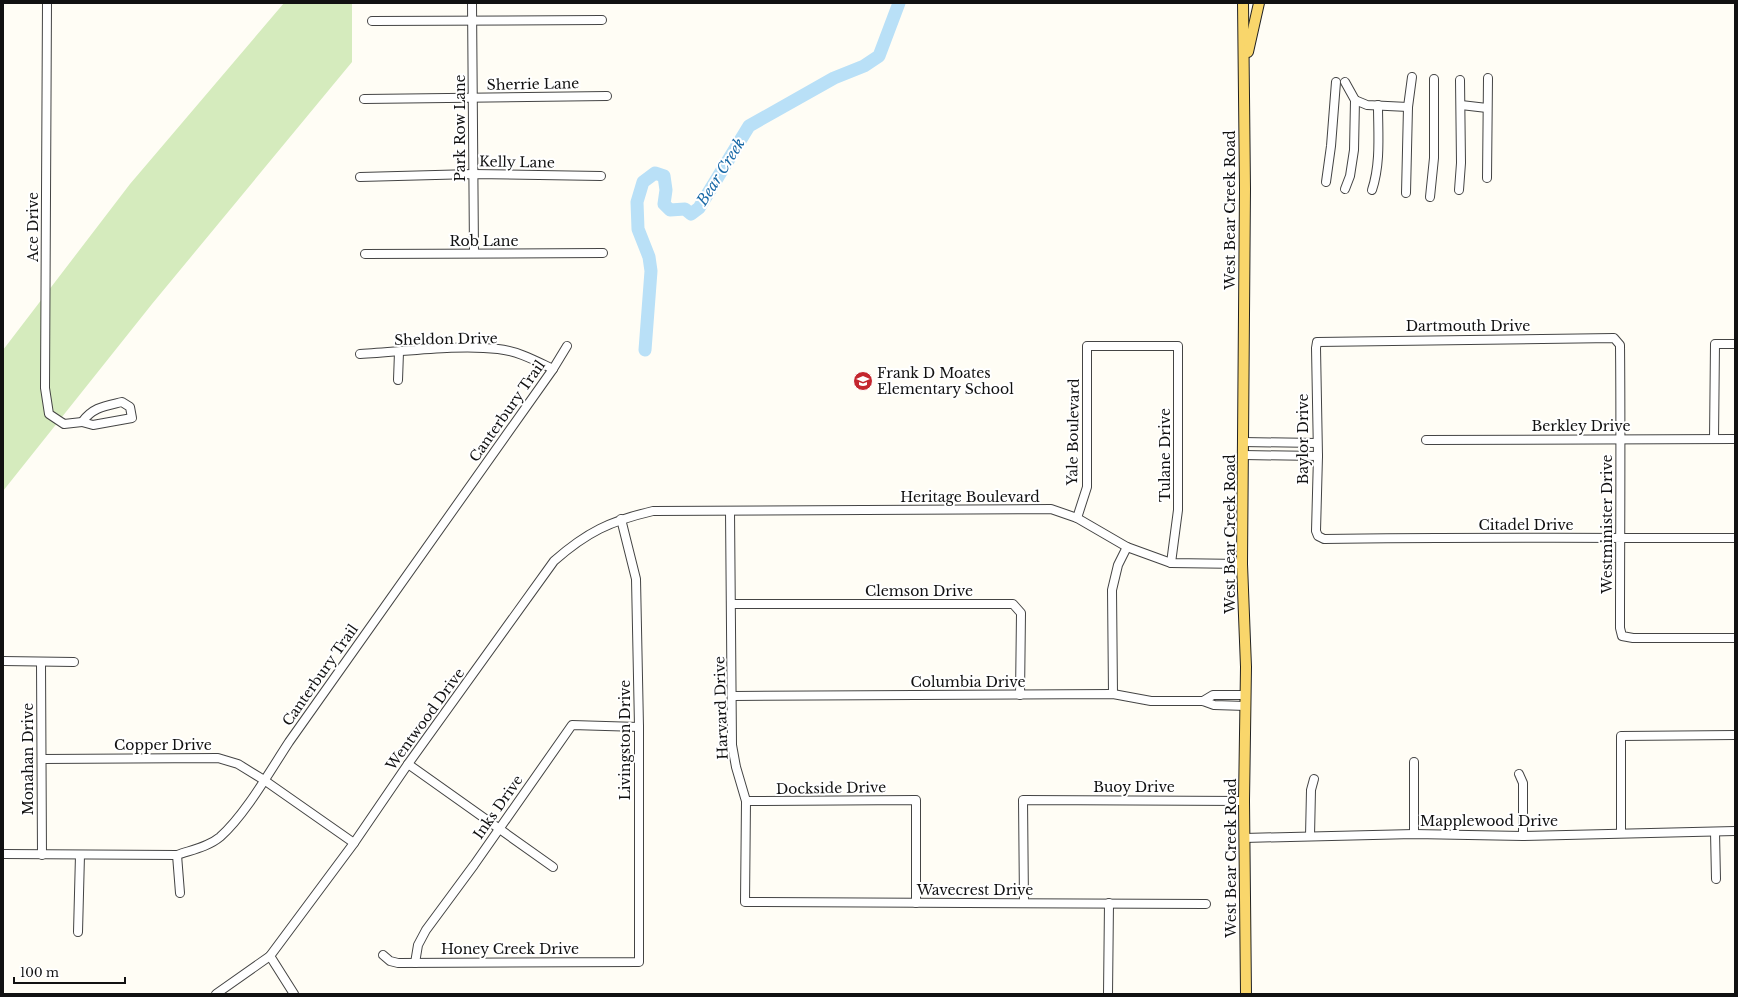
<svg xmlns="http://www.w3.org/2000/svg" width="1738" height="997" font-family="'Libre Baskerville',serif">
  <style>
    .grass { fill: #d5ebbd }
    .lines { fill: none; stroke-linecap: round; stroke-linejoin: round }
    .river { stroke: #b9e0f7; stroke-width: 13 }
    .minor-casing { stroke: #444; stroke-width: 10 }
    .major-casing { stroke: #222; stroke-width: 12 }
    .minor { stroke: #fff; stroke-width: 8 }
    .major { stroke: #f9d66b; stroke-width: 10 }
    .labels { text-anchor: middle; stroke-width: 4; stroke-linejoin: round; paint-order: stroke }
    .street-label { font-size: 14px; fill: #111; stroke: #fff }
    .poi-label { font-size: 14px; fill: #111; stroke: #fff; text-anchor: start }
    .water-label { font-size: 15px; font-style: italic; fill: #1768a6; stroke: #fff }
  </style>
  <rect width="100%" height="100%" fill="#fffdf5"/>
  <!-- grass -->
  <polygon class="grass" points="284,3 352,3 352,62 152,304 3,491 3,350 130,184"/>
  <g class="lines">
    <!-- river -->
    <polyline class="river" points="645,350 651,271 649,257 638,229 637,202 643,182 655,173 664,176 666,190 664,204 670,210 685,209 691,214 699,208 749,126 834,78 864,66 879,56 899,3"/>
    <!-- minor casing -->
    <g class="minor-casing">
      <g id="minor">
        <polyline points="47,3 45,388 49,414 64,424 82,422"/>
        <polyline points="472,3 474,253"/>
        <polyline points="372,21 602,20"/>
        <polyline points="364,99 607,96"/>
        <polyline points="1355,100 1367,105 1408,107"/>
        <polyline points="1461,105 1487,108"/>
        <polyline points="360,177 473,174 601,176"/>
        <polyline points="1487,178 1488,78"/>
        <polyline points="1326,182 1331,146 1336,82"/>
        <polyline points="1345,189 1350,176 1354,150 1355,100 1345,82"/>
        <path d="M 1372,190 C 1381,163 1378,133 1378,105"/>
        <polyline points="1459,190 1461,163 1460,80"/>
        <polyline points="1406,193 1408,107 1412,77"/>
        <polyline points="1430,197 1434,158 1434,79"/>
        <polyline points="365,254 603,253"/>
        <path d="M 360,354 C 403,352 457,344 498,349 C 518,351 536,361 553,369"/>
        <polyline points="398,380 399,352"/>
        <path d="M 122,402 L 130,407 L 132,418 L 93,425 L 82,422 C 93,407 105,406 122,402 Z"/>
        <polyline points="1714,439 1715,344 1735,344"/>
        <polyline points="1426,440 1735,439"/>
        <polyline points="1243,442 1317,443"/>
        <polyline points="1244,455 1318,456"/>
        <polyline points="730,511 732,745 736,767 746,801 745,902 1206,904"/>
        <polyline points="1077,518 1087,487 1087,346 1178,346 1178,510 1171,563"/>
        <path d="M 1735,538 C 1598,538 1461,537 1324,539 L 1318,536 L 1316,531 L 1318,456 L 1316,348 L 1317,342 L 1614,338 L 1620,345 C 1621,439 1620,534 1620,628 L 1622,636 L 1633,638 L 1735,638"/>
        <polyline points="731,604 1013,604 1021,613 1020,695"/>
        <polyline points="3,661 74,662"/>
        <polyline points="41,663 42,855"/>
        <polyline points="1113,694 1112,590 1118,565 1127,547"/>
        <polyline points="733,696 1113,694 1151,701 1203,701 1214,705 1246,706"/>
        <polyline points="1203,701 1213,695 1245,695"/>
        <polyline points="42,759 218,758 238,764 264,780 354,843"/>
        <polyline points="1414,762 1414,834"/>
        <polyline points="408,764 553,867"/>
        <polyline points="1519,774 1523,783 1523,836"/>
        <polyline points="746,801 916,800 916,903"/>
        <polyline points="1621,832 1621,736 1735,735"/>
        <polyline points="1715,832 1716,879"/>
        <polyline points="1310,836 1311,790 1314,779"/>
        <polyline points="1244,838 1414,834 1523,836 1735,831"/>
        <path d="M 3,854 L 177,855 C 191,850 208,847 220,837 C 245,815 270,771 289,742 L 553,369 L 567,346"/>
        <polyline points="177,855 180,893"/>
        <polyline points="1024,903 1023,800 1244,801"/>
        <polyline points="78,932 80,855"/>
        <polyline points="383,955 390,961 398,963 639,962 639,727 636,579 621,519"/>
        <polyline points="270,956 294,994"/>
        <polyline points="415,963 418,945 426,930 474,865 572,725 639,727"/>
        <path d="M 216,994 L 270,956 L 354,843 L 408,764 L 554,561 C 587,532 610,521 653,511 L 1051,509 L 1077,518 L 1127,547 L 1171,563 L 1242,564"/>
        <polyline points="1108,994 1109,903"/>
      </g>
    </g>
    <!-- major casing -->
    <g class="major-casing">
      <g id="major">
        <polyline points="1243,3 1245,189 1242,564 1246,667 1244,801 1246,994"/>
        <polyline points="1248,52 1259,3"/>
      </g>
    </g>
    <!-- minor -->
    <use href="#minor" class="minor"/>
    <!-- major -->
    <use href="#major" class="major"/>
  </g>
  <!-- icons -->
  <defs>
    <g id="school-disc" transform="scale(1)"><circle r="9.5" fill="#c4262e" stroke="#fff"/><path d="M0-5L7-2L0 1L-7-2ZM-4 1L0 2.5L4 1V4Q0 6-4 4Z" fill="#fff"/></g>
  </defs>
  <g fill-rule="evenodd">
    <use href="#school-disc" x="863" y="381"/>
  </g>
  <g class="labels">
    <!-- street labels -->
    <g class="street-label">
      <text transform="translate(533 84) rotate(-1)" y="5">Sherrie Lane</text>
      <text transform="translate(460 128) rotate(-90)" y="5">Park Row Lane</text>
      <text transform="translate(517 162) rotate(1)" y="5">Kelly Lane</text>
      <text transform="translate(1230 210) rotate(-90)" y="5">West Bear Creek Road</text>
      <text transform="translate(33 227) rotate(-90)" y="5">Ace Drive</text>
      <text x="484" y="246">Rob Lane</text>
      <text x="1468" y="331">Dartmouth Drive</text>
      <text transform="translate(446 339) rotate(-1)" y="5">Sheldon Drive</text>
      <text transform="translate(507 411) rotate(-55)" y="5">Canterbury Trail</text>
      <text x="1581" y="431">Berkley Drive</text>
      <text transform="translate(1073 432) rotate(-89)" y="5">Yale Boulevard</text>
      <text transform="translate(1303 439) rotate(-90)" y="5">Baylor Drive</text>
      <text transform="translate(1165 455) rotate(-90)" y="5">Tulane Drive</text>
      <text x="970" y="502">Heritage Boulevard</text>
      <text transform="translate(1607 524) rotate(-90)" y="5">Westminister Drive</text>
      <text x="1526" y="530">Citadel Drive</text>
      <text transform="translate(1230 534) rotate(-90)" y="5">West Bear Creek Road</text>
      <text x="919" y="596">Clemson Drive</text>
      <text transform="translate(320 675) rotate(-55)" y="5">Canterbury Trail</text>
      <text x="968" y="687">Columbia Drive</text>
      <text transform="translate(721 708) rotate(-92)" y="5">Harvard Drive</text>
      <text transform="translate(425 719) rotate(-54)" y="5">Wentwood Drive</text>
      <text transform="translate(625 740) rotate(-90)" y="5">Livingston Drive</text>
      <text x="163" y="750">Copper Drive</text>
      <text transform="translate(28 759) rotate(-90)" y="5">Monahan Drive</text>
      <text x="1134" y="792">Buoy Drive</text>
      <text transform="translate(831 788) rotate(-1)" y="5">Dockside Drive</text>
      <text transform="translate(498 807) rotate(-55)" y="5">Inks Drive</text>
      <text x="1489" y="826">Mapplewood Drive</text>
      <text transform="translate(1231 858) rotate(-90)" y="5">West Bear Creek Road</text>
      <text x="975" y="895">Wavecrest Drive</text>
      <text x="510" y="954">Honey Creek Drive</text>
    </g>
    <!-- poi labels -->
    <g class="poi-label">
      <text x="877" y="378">Frank D Moates<tspan x="877" dy="16">Elementary School</tspan></text>
    </g>
    <!-- water labels -->
    <g class="water-label">
      <text transform="translate(721 172) rotate(-58)" y="5">Bear Creek</text>
    </g>
  </g>
  <!-- border -->
  <rect width="1738" height="997" fill="none" stroke="#111111" stroke-width="8"/>
  <!-- scale -->
  <path d="M14 977v6h111v-6" fill="none" stroke="#111111" stroke-width="2"/>
  <text x="20" y="977" font-size="12" fill="#111111" stroke="#ffffff" stroke-width="3" paint-order="stroke">100 m</text>
</svg>
